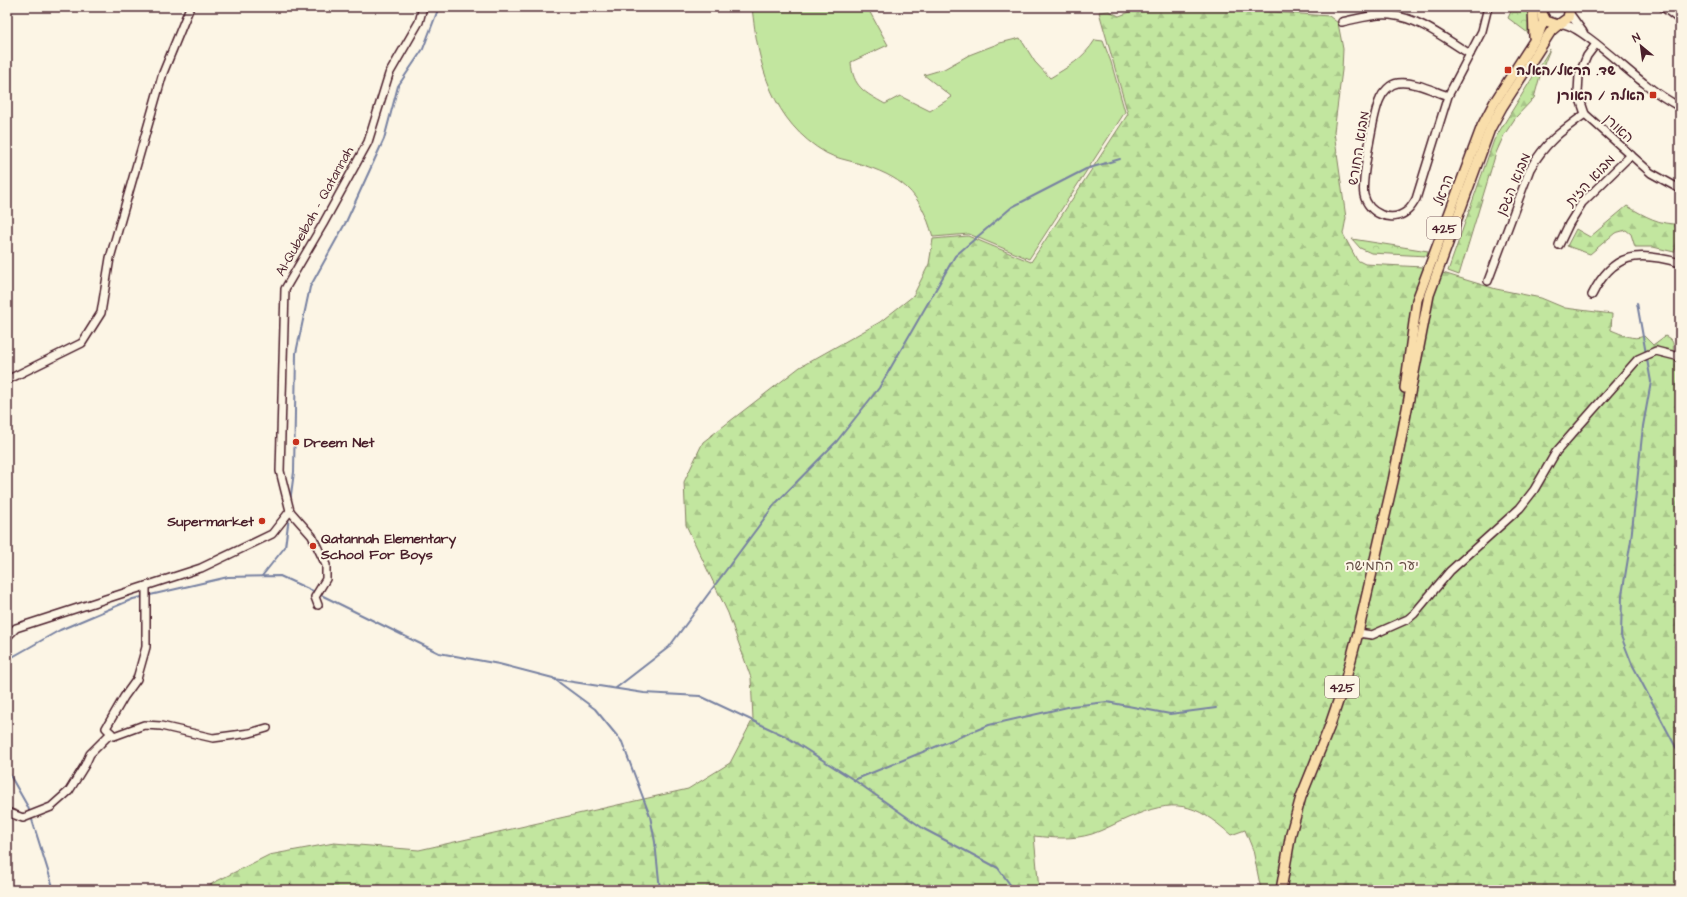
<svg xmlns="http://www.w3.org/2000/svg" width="1687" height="897" font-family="'Architects Daughter','Playpen Sans Hebrew',sans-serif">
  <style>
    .green { fill: #c2e69f; stroke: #868265 }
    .forest { fill: url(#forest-firs); stroke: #868265 }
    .park { fill: url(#park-crowns); stroke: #868265 }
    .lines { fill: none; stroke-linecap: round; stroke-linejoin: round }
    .stream { stroke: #7781a1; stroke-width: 2 }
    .minor-casing { stroke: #4a1f2b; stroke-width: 10 }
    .major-casing { stroke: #4a1f2b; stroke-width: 12 }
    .minor { stroke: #fcf5e5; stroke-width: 7 }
    .major { stroke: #f9deab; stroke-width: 9 }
    .poi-dot { fill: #c8321e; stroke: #fcf5e5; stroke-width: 1.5 }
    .labels { text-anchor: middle; stroke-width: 4; stroke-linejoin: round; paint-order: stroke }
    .shield { fill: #fcf5e5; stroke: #7f5f63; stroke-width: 1 }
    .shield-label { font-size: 13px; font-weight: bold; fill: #4a1f2b }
    .poi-label { font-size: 14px; font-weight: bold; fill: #4a1f2b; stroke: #fcf5e5; text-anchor: start }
    .street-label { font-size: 14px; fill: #4a1f2b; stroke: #fcf5e5 }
    .park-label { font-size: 14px; fill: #685148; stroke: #fcf5e5 }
  </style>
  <defs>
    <pattern id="forest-firs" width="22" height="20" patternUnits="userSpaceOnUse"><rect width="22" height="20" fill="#c2e69f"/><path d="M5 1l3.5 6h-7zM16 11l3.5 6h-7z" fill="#a8c589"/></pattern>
    <pattern id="park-crowns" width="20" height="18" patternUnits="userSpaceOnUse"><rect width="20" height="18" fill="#c2e69f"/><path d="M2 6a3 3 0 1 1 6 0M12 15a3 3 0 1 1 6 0" fill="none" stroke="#a8c589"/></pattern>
  </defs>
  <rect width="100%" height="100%" fill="#fcf5e5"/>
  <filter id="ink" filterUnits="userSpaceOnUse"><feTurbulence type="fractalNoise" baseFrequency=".025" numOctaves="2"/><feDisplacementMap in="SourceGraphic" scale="8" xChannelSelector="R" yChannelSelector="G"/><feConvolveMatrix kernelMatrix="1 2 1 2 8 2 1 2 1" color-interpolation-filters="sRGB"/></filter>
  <g filter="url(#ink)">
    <!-- green -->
    <path class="green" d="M 752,7 L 867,7 L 888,45 L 851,62 C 853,87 864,92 885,104 L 900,96 L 930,111 L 952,97 L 924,75 L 944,69 L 969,55 L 1000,43 L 1020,38 L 1035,62 L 1050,78 C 1068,67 1083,59 1095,40 L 1103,41 L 1111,62 L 1125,112 L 1029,259 L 969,234 L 933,237 C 920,191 902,177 857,163 C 847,160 835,158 826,153 C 772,122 758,65 752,7 Z"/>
    <!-- forest -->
    <g class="forest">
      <path d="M 1144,7 L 1201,7 L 1329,16 L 1338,23 L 1343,49 L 1342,70 L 1334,132 L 1346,218 L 1343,234 L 1357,260 L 1365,264 L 1423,267 L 1496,289 L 1541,298 L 1565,308 L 1612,314 L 1611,330 C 1622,334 1633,341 1644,336 L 1653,345 L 1665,336 C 1674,340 1674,344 1673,353 L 1680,354 L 1680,890 L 1261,890 L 1253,850 L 1245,830 L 1231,835 C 1194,802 1175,798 1128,818 C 1116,823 1104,830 1092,834 C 1072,840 1054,838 1034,836 L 1039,890 L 204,890 L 213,883 L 269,855 L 334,843 L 419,850 L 688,789 L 730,763 L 753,719 L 751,678 L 728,613 L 686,525 L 684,482 L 703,442 L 800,367 L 880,322 L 913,296 L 929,264 L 933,239 L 968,236 L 1031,262 L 1128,114 L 1099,12 L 1109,11 L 1119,16 Z"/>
      <polygon points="1550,49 1541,72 1534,98 1516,117 1504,135 1496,153 1459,275 1448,271 1494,140"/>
      <path d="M 1627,206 C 1645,216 1659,225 1680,224 L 1680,239 L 1674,252 L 1653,247 L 1635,247 L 1631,234 L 1626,230 L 1615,233 L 1590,254 L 1567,246 L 1576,229 L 1590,237 Z"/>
    </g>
    <!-- park -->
    <g class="park">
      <polygon points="1513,7 1529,7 1528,33 1508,18"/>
      <polygon points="1352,239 1428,251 1427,256 1371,253 1360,248"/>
    </g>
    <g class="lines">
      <!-- stream -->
      <g class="stream">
        <polyline points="1637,303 1651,382 1643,426 1631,540 1622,595 1621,636 1632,664 1680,755"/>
        <polyline points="290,502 294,472 296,353 310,287 346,222 384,139 398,86 423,49 439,7"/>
        <polyline points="262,576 285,547 289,517"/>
        <polyline points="319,594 439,653 499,664 553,678 595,709 622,742 650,816 655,842 660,890"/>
        <polyline points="7,660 60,630 133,599 228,577 280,576 315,592"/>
        <polyline points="554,679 644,693 700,696 785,736 854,780 924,829 998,868 1014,890"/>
        <polyline points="616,688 669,647 775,504 837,441 879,388 955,256 1012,207 1086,169 1120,159"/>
        <polyline points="7,770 28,807 54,890"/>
        <polyline points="854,780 989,725 1072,706 1107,702 1170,714 1216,708"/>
      </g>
      <!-- minor casing -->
      <g class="minor-casing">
        <g id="minor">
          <polyline points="1663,7 1680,20"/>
          <polyline points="1570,14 1583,32"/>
          <path d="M 1342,22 C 1357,19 1375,13 1390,15 C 1420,18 1445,39 1470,54"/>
          <path d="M 1562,24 C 1580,25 1627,71 1644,83 C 1655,92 1667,100 1680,107"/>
          <polyline points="1596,44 1587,56 1579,75 1578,93 1585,114 1651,173 1680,189"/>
          <path d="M 1448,96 C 1433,91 1414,81 1398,83 C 1390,84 1383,92 1380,99 C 1374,111 1361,182 1364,195 C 1368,213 1391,224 1407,211 C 1411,208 1413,204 1416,199 L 1448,96 L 1482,31 L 1488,7"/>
          <polyline points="1559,245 1569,224 1582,203 1631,155"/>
          <path d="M 1488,281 L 1530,169 C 1545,143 1561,131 1585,114"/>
          <path d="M 1592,295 C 1613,252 1638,251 1680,263"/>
          <polyline points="7,380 82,343 101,313 110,258 163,73 190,7"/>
          <polyline points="146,586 146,647 137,679 124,697 106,728 114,736 144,725 161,726 213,738 250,733 267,728"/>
          <polyline points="318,605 315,597 326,579 326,565 312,536 290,511 280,471 285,289 323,224 368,142 389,74 419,22 423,7"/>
          <polyline points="1358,633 1372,635 1408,619 1414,614 1450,571 1520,508 1534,490 1556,452 1638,359 1656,351 1680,357"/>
          <polyline points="7,637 16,628 201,568 272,534 290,511"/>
          <polyline points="7,812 23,818 51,807 69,791 85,765 90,754 111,733"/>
        </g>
      </g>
      <!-- major casing -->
      <g class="major-casing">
        <g id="major">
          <polyline points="1533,7 1534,37"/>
          <polyline points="1542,7 1542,13 1546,21 1558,25 1568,18 1570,7"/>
          <polyline points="1405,388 1417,300 1482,126 1494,103 1539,33 1543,22 1542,13"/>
          <polyline points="1281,890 1291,833 1301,797 1329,728 1346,678 1358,633 1393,481 1429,295 1490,129 1502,107 1551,31 1558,25"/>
        </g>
      </g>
      <!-- minor -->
      <use href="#minor" class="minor"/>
      <!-- major -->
      <use href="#major" class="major"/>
    </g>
  </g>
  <!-- markers -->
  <g class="poi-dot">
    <rect x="1504" y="66" width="8" height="8" rx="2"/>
    <rect x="1649" y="91" width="8" height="8" rx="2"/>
    <circle cx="296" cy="442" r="4"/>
    <circle cx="262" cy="521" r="4"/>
    <circle cx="313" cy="546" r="4"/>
  </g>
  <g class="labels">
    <!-- shield labels -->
    <g class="shield">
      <rect x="1427" y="217" width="34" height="22" rx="3"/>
      <rect x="1325" y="676" width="34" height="22" rx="3"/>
    </g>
    <g class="shield-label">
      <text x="1444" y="233">425</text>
      <text x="1342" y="692">425</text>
    </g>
    <!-- poi labels -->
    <g class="poi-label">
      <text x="1516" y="75">שד. הראל/האלה</text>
      <text x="1645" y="100" text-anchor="end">האלה / האורן</text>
      <text x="304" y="447">Dreem Net</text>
      <text x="254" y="526" text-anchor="end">Supermarket</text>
      <text x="321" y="543">Qatannah Elementary<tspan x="321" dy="16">School For Boys</tspan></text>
    </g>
    <!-- street labels -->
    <g class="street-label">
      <text transform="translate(1619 128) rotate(42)" y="5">האורן</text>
      <text transform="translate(1358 148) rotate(-81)" y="5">מבוא החורש</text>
      <text transform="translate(1590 180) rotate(-47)" y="5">מבוא הזית</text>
      <text transform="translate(1513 184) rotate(-67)" y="5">מבוא הגפן</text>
      <text transform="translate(1443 190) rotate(-70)" y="5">הראל</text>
      <text transform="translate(314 211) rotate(-61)" y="5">Al-Qubeibah - Qatannah</text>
    </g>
    <!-- park labels -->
    <g class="park-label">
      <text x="1382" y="570">יער החמישה</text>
    </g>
  </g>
  <!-- margin -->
  <rect width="1687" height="897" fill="none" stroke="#fcf5e5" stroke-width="24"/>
  <rect x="12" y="12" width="1663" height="873" fill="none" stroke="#4a1f2b" stroke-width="1.5" filter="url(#ink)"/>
  <!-- north arrow -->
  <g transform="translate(1641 46) rotate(331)" stroke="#fcf5e5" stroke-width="3" paint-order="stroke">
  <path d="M0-3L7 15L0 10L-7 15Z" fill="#4a1f2b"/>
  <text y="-6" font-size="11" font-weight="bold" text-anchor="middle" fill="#4a1f2b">N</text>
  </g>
</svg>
